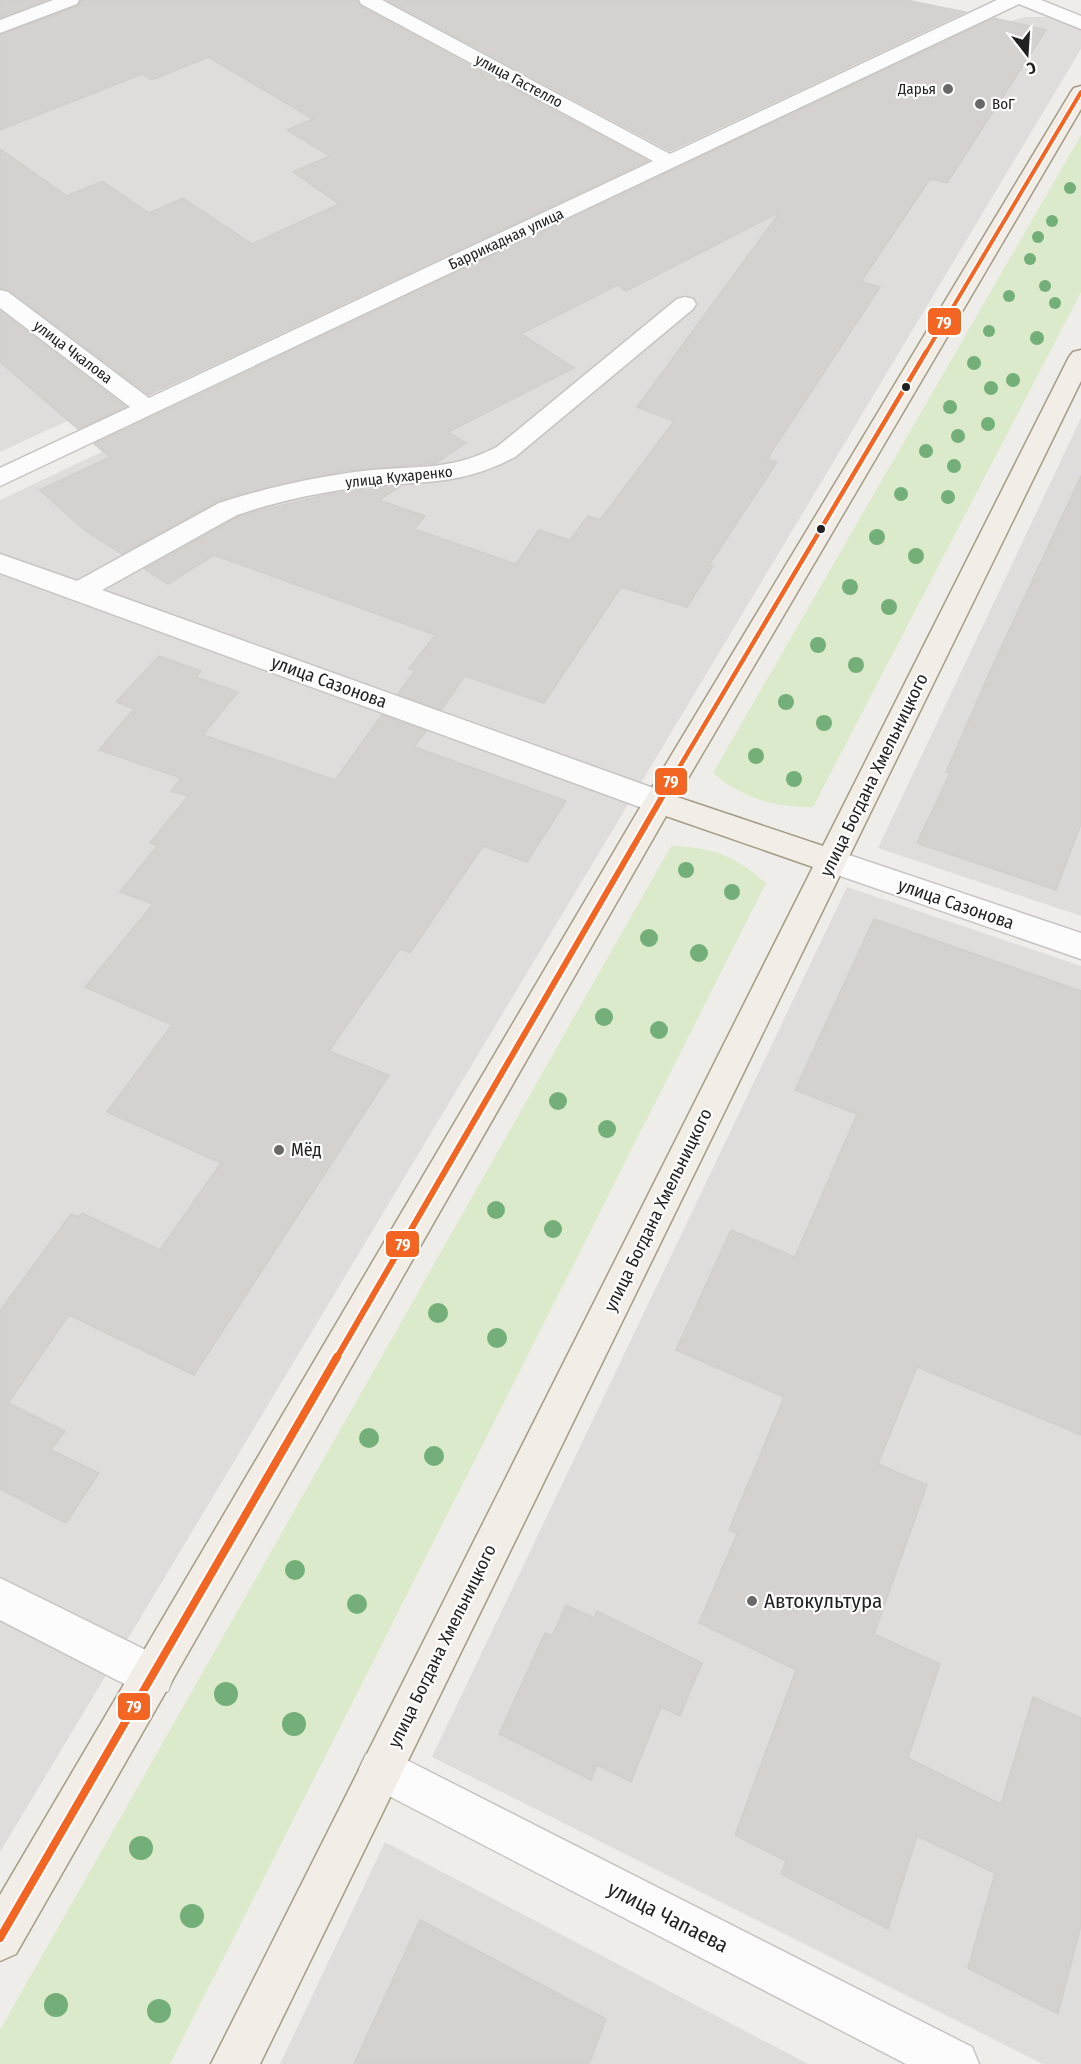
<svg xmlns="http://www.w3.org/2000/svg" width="1081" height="2064" font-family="'Fira Sans Condensed',sans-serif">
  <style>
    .residential { fill: #dedddb }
    .grass { fill: #dbeaca }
    .building { fill: #d4d1ce; stroke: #d2cfcb; stroke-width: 1.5 }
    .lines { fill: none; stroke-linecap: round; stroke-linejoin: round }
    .minor-casing { stroke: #c6c5c4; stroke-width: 3 }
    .major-casing { stroke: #a59c86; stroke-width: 3 }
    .minor { fill: #fdfcfc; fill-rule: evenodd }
    .major { fill: #f2ede7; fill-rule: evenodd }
    .bus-1-far3-casing { stroke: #fff; stroke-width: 7 }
    .bus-1-far2-casing { stroke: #fff; stroke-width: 8 }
    .bus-1-far1-casing { stroke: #fff; stroke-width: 10 }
    .bus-1-casing { stroke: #fff; stroke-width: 12 }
    .bus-1-far3 { stroke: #f26522; stroke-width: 4 }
    .bus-1-far2 { stroke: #f26522; stroke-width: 4.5 }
    .bus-1-far1 { stroke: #f26522; stroke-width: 6 }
    .bus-1 { stroke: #f26522; stroke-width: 8 }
    .tree { fill: #74af79 }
    .poi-dot { fill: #696867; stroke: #fff; stroke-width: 2 }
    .bus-dot { fill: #212121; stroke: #fff; stroke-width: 2 }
    .labels { text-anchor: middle; stroke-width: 4.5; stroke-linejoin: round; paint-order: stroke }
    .far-street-label { font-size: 15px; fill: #212121; stroke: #fff }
    .far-poi-label { font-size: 15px; fill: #212121; stroke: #fff; text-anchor: end }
    .street-label { font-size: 18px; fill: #212121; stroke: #fff }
    .poi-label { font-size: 18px; fill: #212121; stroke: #fff; text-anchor: start }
    .near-poi-label { font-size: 21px; fill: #212121; stroke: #fff; text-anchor: start }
    .near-street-label { font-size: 21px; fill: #212121; stroke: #fff }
    .line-badge { stroke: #fff; stroke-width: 2 }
    .badge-label { font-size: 16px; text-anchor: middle; font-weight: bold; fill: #fff }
  </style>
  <rect width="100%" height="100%" fill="#efedea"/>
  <!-- residential -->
  <g class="residential">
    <polygon points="89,0 641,162 149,388 0,276 0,34"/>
    <polygon points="1025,17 1048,17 1072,25 1081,30 1081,49 0,1852 0,500 1014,20"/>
    <polygon points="0,315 113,400 0,452"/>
    <polygon points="1081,418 1081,916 878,848"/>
    <polygon points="847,887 1081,966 1081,2064 1043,2064 432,1757"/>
    <polygon points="385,1842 808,2064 280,2064"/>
  </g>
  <!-- grass -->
  <g class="grass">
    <path d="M 1081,135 L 1081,292 L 813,807 C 774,807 743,799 713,773 Z"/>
    <path d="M 671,846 C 714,847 734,856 766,883 L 170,2064 L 0,2064 L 0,2030 Z"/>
  </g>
  <!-- building -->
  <g class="building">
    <polygon points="0,0 47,0 0,18"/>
    <polygon points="81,0 357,0 360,6 648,161 149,395 9,290 0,288 0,149 67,196 102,181 149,213 183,198 252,244 339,204 293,172 330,156 287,130 313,119 208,57 152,80 142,74 0,130 0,35 78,6"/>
    <polygon points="387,0 906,0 965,12 670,151"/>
    <polygon points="994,18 1046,30 947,183 930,179 861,282 880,287 767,459 777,462 709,565 713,566 687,607 621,587 544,703 465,676 441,710 398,694 415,670 409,669 435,635 214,555 168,584 145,569 238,517 253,512 331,494 401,486 379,500 425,516 414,529 516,564 539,530 570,540 588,516 600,520 674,421 637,407 780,212 626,291 617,285 521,334 574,368 448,432 466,443 436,463 344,471 236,495 218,501 122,554 83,529 40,490 110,457 94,444"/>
    <polygon points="0,311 126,407 78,429 0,362"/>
    <polygon points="1081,476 1081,824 1056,890 917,843 950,773 946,772 992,667"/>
    <polygon points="159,656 201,671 196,677 238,692 203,735 335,780 382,715 426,731 414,747 566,801 527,862 483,846 410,953 400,949 329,1051 389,1075 194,1375 69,1315 8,1403 65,1431 51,1450 99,1473 66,1523 0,1489 0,1311 71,1214 79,1217 82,1213 160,1250 221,1163 107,1112 172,1025 85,987 153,904 120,892 157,846 150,843 188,796 171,791 181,778 99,750 134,709 116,702"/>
    <polygon points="874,919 1081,991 1081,1435 917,1367 878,1464 927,1485 874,1634 940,1664 908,1758 1001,1804 1033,1697 1081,1718 1081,1925 1058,2014 968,1968 995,1873 917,1836 888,1929 781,1874 786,1861 735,1835 796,1670 699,1623 737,1534 729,1530 784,1397 676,1350 731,1230 795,1257 857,1114 795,1090"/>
    <polygon points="566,1605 594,1618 597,1611 702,1663 680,1716 661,1707 631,1782 597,1765 591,1780 499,1734 545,1633 552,1636"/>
    <polygon points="420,1920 606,2019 589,2064 354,2064"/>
  </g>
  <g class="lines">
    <!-- minor casing -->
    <g class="minor-casing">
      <g id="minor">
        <polygon points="53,0 79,0 77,4 0,33 0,20"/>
        <polygon points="359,0 382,0 670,154 997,0 1041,0 1081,16 1081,29 1019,4 0,486 0,468 130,407 0,308 0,290 8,292 149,398 653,161 361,4"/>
        <path d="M 685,297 L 693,299 L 696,304 L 693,309 L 515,457 C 458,487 423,480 363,487 C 320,492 278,501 237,515 L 102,590 L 670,794 L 674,802 L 670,810 L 659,813 L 648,810 L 0,573 L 0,554 L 77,581 L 219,503 C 266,488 314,477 363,471 C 415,465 448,472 497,447 L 677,299 Z"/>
        <polygon points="831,849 1081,933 1081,959 820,869 816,861 820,853"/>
        <polygon points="0,1578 168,1661 174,1676 168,1691 153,1697 138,1691 0,1620"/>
        <polygon points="381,1747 972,2047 979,2064 906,2064 366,1784 359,1769 366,1754"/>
      </g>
    </g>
    <!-- major casing -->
    <g class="major-casing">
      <polygon id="major" points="1081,86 1081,109 677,797 823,846 1069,357 1073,352 1081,350 1081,381 260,2064 211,2064 813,867 666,816 16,1954 0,1961 0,1895 648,794 1071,92 1074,88"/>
    </g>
    <!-- minor -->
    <use href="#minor" class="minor"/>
    <!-- major -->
    <use href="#major" class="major"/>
    <!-- bus-1-far3 casing -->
    <g class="bus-1-far3-casing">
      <polyline id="bus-1-far3" points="925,354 1081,92"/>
    </g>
    <!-- bus-1-far2 casing -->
    <g class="bus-1-far2-casing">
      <polyline id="bus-1-far2" points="661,798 926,352"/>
    </g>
    <!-- bus-1-far1 casing -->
    <g class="bus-1-far1-casing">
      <polyline id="bus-1-far1" points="336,1359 662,797"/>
    </g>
    <!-- bus-1 casing -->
    <g class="bus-1-casing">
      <polyline id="bus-1" points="0,1938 337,1357"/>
    </g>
    <!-- bus-1-far3 -->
    <use href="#bus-1-far3" class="bus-1-far3"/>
    <!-- bus-1-far2 -->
    <use href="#bus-1-far2" class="bus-1-far2"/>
    <!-- bus-1-far1 -->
    <use href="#bus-1-far1" class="bus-1-far1"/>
    <!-- bus-1 -->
    <use href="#bus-1" class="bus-1"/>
  </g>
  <!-- trees -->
  <g class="tree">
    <circle cx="1070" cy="188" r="6"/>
    <circle cx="1052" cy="221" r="6"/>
    <circle cx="1038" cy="237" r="6"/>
    <circle cx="1030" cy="259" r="6"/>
    <circle cx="1045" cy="286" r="6"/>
    <circle cx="1009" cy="296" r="6"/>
    <circle cx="1055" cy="303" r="6"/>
    <circle cx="989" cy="331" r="6"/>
    <circle cx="1037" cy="338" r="7"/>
    <circle cx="974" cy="363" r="7"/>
    <circle cx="1013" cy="380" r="7"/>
    <circle cx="991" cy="388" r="7"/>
    <circle cx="950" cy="407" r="7"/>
    <circle cx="988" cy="424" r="7"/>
    <circle cx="958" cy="436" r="7"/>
    <circle cx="926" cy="451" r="7"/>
    <circle cx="954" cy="466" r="7"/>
    <circle cx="901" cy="494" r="7"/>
    <circle cx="948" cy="497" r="7"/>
    <circle cx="877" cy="537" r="8"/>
    <circle cx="916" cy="556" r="8"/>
    <circle cx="850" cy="587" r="8"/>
    <circle cx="889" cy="607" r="8"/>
    <circle cx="818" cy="645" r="8"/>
    <circle cx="856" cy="665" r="8"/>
    <circle cx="786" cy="702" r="8"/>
    <circle cx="824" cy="723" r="8"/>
    <circle cx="756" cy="756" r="8"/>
    <circle cx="794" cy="779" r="8"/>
    <circle cx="686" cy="870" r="8"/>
    <circle cx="732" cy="892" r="8"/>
    <circle cx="649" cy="938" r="9"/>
    <circle cx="699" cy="953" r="9"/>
    <circle cx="604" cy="1017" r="9"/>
    <circle cx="659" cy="1030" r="9"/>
    <circle cx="558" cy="1101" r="9"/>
    <circle cx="607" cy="1129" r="9"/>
    <circle cx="496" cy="1210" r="9"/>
    <circle cx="553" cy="1229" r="9"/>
    <circle cx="438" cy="1313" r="10"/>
    <circle cx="497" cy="1338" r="10"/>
    <circle cx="369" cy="1438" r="10"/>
    <circle cx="434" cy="1456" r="10"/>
    <circle cx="295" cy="1570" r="10"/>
    <circle cx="357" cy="1604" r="10"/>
    <circle cx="226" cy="1694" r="12"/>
    <circle cx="294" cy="1724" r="12"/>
    <circle cx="141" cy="1848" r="12"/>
    <circle cx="192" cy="1916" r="12"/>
    <circle cx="56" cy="2005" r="12"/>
    <circle cx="159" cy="2011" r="12"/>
  </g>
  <!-- markers -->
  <g class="poi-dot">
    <circle cx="948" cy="89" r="6"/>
    <circle cx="980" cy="104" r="6"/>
    <circle cx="279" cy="1150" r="6"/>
    <circle cx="752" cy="1601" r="6"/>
  </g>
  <g class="bus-dot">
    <circle cx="906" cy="387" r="5"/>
    <circle cx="821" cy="529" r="5"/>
  </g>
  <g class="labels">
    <!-- far-street labels -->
    <g class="far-street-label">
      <text transform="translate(519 81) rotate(28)" y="5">улица Гастелло</text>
      <text transform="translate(506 239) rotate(-25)" y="5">Баррикадная улица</text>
      <text transform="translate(73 352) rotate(37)" y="5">улица Чкалова</text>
      <text transform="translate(399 477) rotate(-6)" y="5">улица Кухаренко</text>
    </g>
    <!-- far-poi labels -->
    <g class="far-poi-label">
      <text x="936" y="94">Дарья</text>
      <text x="992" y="109" text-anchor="start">ВоГ</text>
    </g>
    <!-- street labels -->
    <g class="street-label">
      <text transform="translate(329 682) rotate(20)" y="6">улица Сазонова</text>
      <text transform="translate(874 775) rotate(-64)" y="6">улица Богдана Хмельницкого</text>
      <text transform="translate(956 904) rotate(19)" y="6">улица Сазонова</text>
      <text transform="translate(658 1210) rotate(-64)" y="6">улица Богдана Хмельницкого</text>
      <text transform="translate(442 1646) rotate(-64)" y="6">улица Богдана Хмельницкого</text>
    </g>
    <!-- poi labels -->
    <g class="poi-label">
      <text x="291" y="1156">Мёд</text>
    </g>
    <!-- near-poi labels -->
    <g class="near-poi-label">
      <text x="764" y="1608">Автокультура</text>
    </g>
    <!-- near-street labels -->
    <g class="near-street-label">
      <text transform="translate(668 1917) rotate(27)" y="7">улица Чапаева</text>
    </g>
  </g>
  <g class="line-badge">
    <rect x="927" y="307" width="35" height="29" rx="6" fill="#f26522"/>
    <rect x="654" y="767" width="34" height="29" rx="6" fill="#f26522"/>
    <rect x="385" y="1230" width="35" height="28" rx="6" fill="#f26522"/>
    <rect x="117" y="1692" width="34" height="29" rx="6" fill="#f26522"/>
  </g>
  <g class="badge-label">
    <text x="944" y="328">79</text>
    <text x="671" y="787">79</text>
    <text x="403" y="1250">79</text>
    <text x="134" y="1712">79</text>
  </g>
  <!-- north arrow -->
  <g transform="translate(1027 54) rotate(163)" stroke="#ffffff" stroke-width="4.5" paint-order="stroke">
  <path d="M0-4.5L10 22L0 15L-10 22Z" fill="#212121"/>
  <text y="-9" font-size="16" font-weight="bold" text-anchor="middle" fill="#212121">С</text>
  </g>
</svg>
